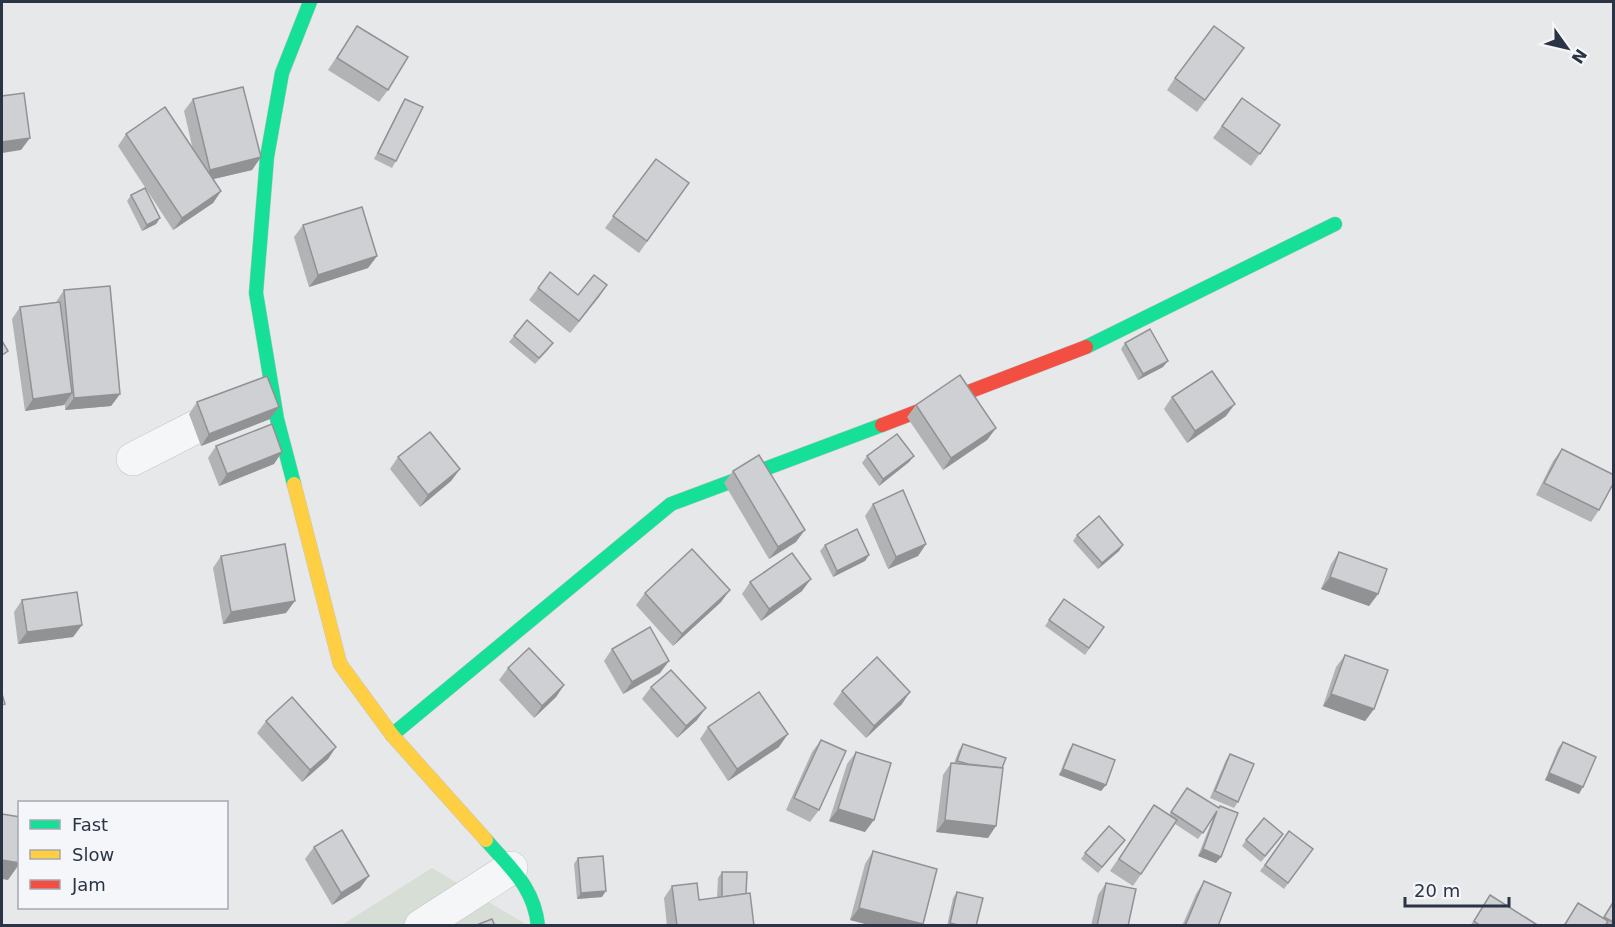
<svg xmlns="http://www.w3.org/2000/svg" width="1615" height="927" font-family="'DejaVu Sans',sans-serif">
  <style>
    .green { fill: #d6ded6 }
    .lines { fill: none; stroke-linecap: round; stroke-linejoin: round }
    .street-casing { stroke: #c4c6c8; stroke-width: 34 }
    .fast-casing { stroke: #c4c6c8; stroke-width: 15 }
    .slow-casing { stroke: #c4c6c8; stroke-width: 15 }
    .jam-casing { stroke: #c4c6c8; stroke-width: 15 }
    .street { stroke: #f5f6f7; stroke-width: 33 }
    .fast { stroke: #16e098; stroke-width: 14 }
    .slow { stroke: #ffcf43; stroke-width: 14 }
    .jam { stroke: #f24e42; stroke-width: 14 }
    .wall { fill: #b1b3b5 }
    .shaded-wall { fill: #909294 }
    .building { fill: #ced0d3; stroke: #909294; stroke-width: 1.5 }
  </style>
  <rect width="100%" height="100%" fill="#e6e8ea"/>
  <!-- green -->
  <polygon class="green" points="432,868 527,925 527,926 340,926"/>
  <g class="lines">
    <!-- street casing -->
    <g class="street-casing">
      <g id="street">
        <polyline points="133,459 233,408"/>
        <polyline points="421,926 511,868"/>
      </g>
    </g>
    <!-- fast casing -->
    <g class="fast-casing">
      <g id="fast">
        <polyline points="1086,347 1335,224"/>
        <polyline points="294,484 277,419 256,293 267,157 282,73 310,2"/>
        <polyline points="392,735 671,504 882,425"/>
        <path d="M 486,840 C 511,869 534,887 538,926"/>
      </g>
    </g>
    <!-- slow casing -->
    <g class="slow-casing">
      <polyline id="slow" points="294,484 340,664 392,735 486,840"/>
    </g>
    <!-- jam casing -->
    <g class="jam-casing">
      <polyline id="jam" points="882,425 1086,347"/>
    </g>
    <!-- street -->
    <use href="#street" class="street"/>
    <!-- fast -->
    <use href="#fast" class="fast"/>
    <!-- slow -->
    <use href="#slow" class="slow"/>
    <!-- jam -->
    <use href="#jam" class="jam"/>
  </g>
  <!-- wall -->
  <g class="wall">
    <polygon points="357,26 388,90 379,102 328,70"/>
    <polygon points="1244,48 1197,112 1167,90 1175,78"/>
    <polygon points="1242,98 1280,125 1251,166 1213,138"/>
    <polygon points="193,99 261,157 252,170 213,179 221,191 213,203 173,230 118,146 126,134 193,150 184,111"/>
    <polygon points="405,99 396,161 392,168 374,159 401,105"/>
    <polygon points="656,159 689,183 639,253 605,228"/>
    <polygon points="131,195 160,218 156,224 142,231 127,201"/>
    <polygon points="303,225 377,256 368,268 309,287 294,237"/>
    <polygon points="607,285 570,333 529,300 538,288 578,295"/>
    <polygon points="64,290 120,394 111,406 65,410 65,404 64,405 25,411 12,319 20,307 56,302"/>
    <polygon points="514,336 549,349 535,364 509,342"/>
    <polygon points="1125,343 1163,367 1138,380 1121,349"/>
    <polygon points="1172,397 1226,416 1187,443 1164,409"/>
    <polygon points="197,402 270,419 201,446 189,414"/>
    <polygon points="916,405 996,428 987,440 943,470 907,417"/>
    <polygon points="216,446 274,464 219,486 208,458"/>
    <polygon points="1562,449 1599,510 1591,522 1536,495 1553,461"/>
    <polygon points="867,456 914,456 909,462 879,486 862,463"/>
    <polygon points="398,457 460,469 451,481 420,507 390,469"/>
    <polygon points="733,471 796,542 769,559 724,483"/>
    <polygon points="873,504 926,544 918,556 888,569 865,516"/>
    <polygon points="1077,535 1123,545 1119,551 1098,569 1073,541"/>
    <polygon points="825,545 869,555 865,561 833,577 820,551"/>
    <polygon points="1339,552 1378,594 1369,606 1321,589 1331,564"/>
    <polygon points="221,556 286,613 223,624 213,568"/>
    <polygon points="750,582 802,591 761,621 742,594"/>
    <polygon points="645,593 721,602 673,646 636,605"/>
    <polygon points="1064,599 1104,627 1085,655 1045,626"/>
    <polygon points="22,600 82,625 73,637 18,644 14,612"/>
    <polygon points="612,649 660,673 623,694 604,661"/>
    <polygon points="1345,655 1374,709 1365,721 1323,706 1336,667"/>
    <polygon points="508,668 564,685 556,697 534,718 499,680"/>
    <polygon points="651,687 697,720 677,738 642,699"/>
    <polygon points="842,691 902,704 866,738 833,704"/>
    <polygon points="266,721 336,747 328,759 302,782 257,733"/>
    <polygon points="708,727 779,747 728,781 700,739"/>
    <polygon points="821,740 819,810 810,822 786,810 812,752"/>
    <polygon points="1563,742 1579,794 1545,780 1558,748"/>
    <polygon points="963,744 1002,768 988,838 936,832 943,775 951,763 954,763 959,750"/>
    <polygon points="1073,744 1106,785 1101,791 1059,775 1069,750"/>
    <polygon points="856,752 865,832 829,821 847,764"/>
    <polygon points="1230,754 1238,802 1234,808 1210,798 1226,760"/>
    <polygon points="1187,788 1218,808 1220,806 1221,857 1216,863 1198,856 1213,818 1198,839 1175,824 1133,886 1110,871 1146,818 1169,815"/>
    <polygon points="1289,831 1313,849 1284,889 1260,871"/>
    <polygon points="1125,840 1098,873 1081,859 1085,853"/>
    <polygon points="1246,840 1279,840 1261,862 1242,846"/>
    <polygon points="314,847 360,888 332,905 305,859"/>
    <polygon points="873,851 922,926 873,926 850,920 865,864"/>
    <polygon points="578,858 602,897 577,899 574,864"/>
    <polygon points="722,872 746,894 754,926 667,926 664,898 672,886 699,900 717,898 718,878"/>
    <polygon points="1204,881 1218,926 1182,926 1196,894"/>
    <polygon points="1106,883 1128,926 1091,926 1098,895"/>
    <polygon points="957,892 976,926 947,926 953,898"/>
    <polygon points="1490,895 1539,926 1470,926"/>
    <polygon points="1614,899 1614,926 1563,926 1578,903 1603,918"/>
  </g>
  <!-- shaded-wall -->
  <g class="shaded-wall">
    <polygon points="30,138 21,150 2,153 2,142"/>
    <polygon points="261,157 252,170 201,182 210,170"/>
    <polygon points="221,191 213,203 173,230 182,218"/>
    <polygon points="160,218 156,224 142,231 147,225"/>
    <polygon points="377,256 368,268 309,287 318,275"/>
    <polygon points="607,285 599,297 570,333 579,321"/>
    <polygon points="1168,361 1163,367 1138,380 1143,374"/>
    <polygon points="72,393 64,405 25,411 33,399"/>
    <polygon points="120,394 111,406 65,410 74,398"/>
    <polygon points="1235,404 1226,416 1187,443 1195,431"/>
    <polygon points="279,407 270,419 201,446 209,434"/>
    <polygon points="996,428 987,440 943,470 951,458"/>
    <polygon points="282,452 274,464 219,486 227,474"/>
    <polygon points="914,456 909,462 879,486 883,479"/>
    <polygon points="460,469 451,481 420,507 428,495"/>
    <polygon points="805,530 796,542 769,559 778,547"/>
    <polygon points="926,544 918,556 888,569 896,557"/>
    <polygon points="1123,545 1119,551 1098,569 1102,563"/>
    <polygon points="869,555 865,561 833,577 837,571"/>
    <polygon points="1330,577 1378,594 1369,606 1321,589"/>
    <polygon points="811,579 802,591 761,621 769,609"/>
    <polygon points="730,590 721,602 673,646 682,634"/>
    <polygon points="295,601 286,613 223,624 231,612"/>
    <polygon points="82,625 73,637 18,644 27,632"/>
    <polygon points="669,661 660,673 623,694 632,682"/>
    <polygon points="564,685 556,697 534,718 542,706"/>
    <polygon points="910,692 902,704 866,738 874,726"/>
    <polygon points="1331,694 1374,709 1365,721 1323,706"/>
    <polygon points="706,708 697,720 677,738 686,726"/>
    <polygon points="788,734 779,747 728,781 737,769"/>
    <polygon points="336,747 328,759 302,782 310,770"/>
    <polygon points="1063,769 1106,785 1101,791 1059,775"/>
    <polygon points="1549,773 1583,787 1579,794 1545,780"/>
    <polygon points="838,809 874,820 865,832 829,821"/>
    <polygon points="945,820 996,826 988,838 936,832"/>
    <polygon points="1203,849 1221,857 1216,863 1198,856"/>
    <polygon points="2,860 20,863 8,880 2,879"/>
    <polygon points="369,876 360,888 332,905 341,893"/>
    <polygon points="606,891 602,897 577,899 581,893"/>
    <polygon points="859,908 923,924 922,926 873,926 850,920"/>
    <polygon points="950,923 962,926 949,926"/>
  </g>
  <!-- building -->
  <g class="building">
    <polygon points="357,26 408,57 388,90 337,58"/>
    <polygon points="1214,26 1244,48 1205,100 1175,78"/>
    <polygon points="243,87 261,157 210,170 193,99"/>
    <polygon points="24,93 30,138 2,142 2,96"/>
    <polygon points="1242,98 1280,125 1260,154 1222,126"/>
    <polygon points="405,99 423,107 396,161 378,153"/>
    <polygon points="165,107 221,191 182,218 126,134"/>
    <polygon points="656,159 689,183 647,241 613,216"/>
    <polygon points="145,188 160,218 147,225 131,195"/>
    <polygon points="362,207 377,256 318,275 303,225"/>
    <polygon points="550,272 578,295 594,275 607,285 579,321 538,288"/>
    <polygon points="110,286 120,394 74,398 64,290"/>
    <polygon points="60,302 72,393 33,399 20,307"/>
    <polygon points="527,320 553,343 539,358 514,336"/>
    <polygon points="1150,329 1168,361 1143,374 1125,343"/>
    <polygon points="2,341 8,351 2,355"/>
    <polygon points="1212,371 1235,404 1195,431 1172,397"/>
    <polygon points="960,375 996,428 951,458 916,405"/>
    <polygon points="267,376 279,407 209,434 197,402"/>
    <polygon points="272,424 282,452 227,474 216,446"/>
    <polygon points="430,432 460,469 428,495 398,457"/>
    <polygon points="897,434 914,456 883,479 867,456"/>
    <polygon points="1562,449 1614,475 1614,482 1599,510 1544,483"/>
    <polygon points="759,455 805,530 778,547 733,471"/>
    <polygon points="903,490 926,544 896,557 873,504"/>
    <polygon points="1099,516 1123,545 1102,563 1077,535"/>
    <polygon points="857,529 869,555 837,571 825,545"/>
    <polygon points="285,544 295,601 231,612 221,556"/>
    <polygon points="692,549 730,590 682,634 645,593"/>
    <polygon points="1339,552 1387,569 1378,594 1330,577"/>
    <polygon points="792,553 811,579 769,609 750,582"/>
    <polygon points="77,592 82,625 27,632 22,600"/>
    <polygon points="1064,599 1104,627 1089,648 1049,620"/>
    <polygon points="650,627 669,661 632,682 612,649"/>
    <polygon points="529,648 564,685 542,706 508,668"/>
    <polygon points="1345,655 1388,670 1374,709 1331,694"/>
    <polygon points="877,657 910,692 874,726 842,691"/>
    <polygon points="671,670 706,708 686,726 651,687"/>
    <polygon points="759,692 788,734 737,769 708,727"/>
    <polygon points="2,694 5,704 2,705"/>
    <polygon points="292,697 336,747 310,770 266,721"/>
    <polygon points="821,740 846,751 819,810 794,798"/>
    <polygon points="1563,742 1596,757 1583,787 1549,773"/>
    <polygon points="963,744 1006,758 1002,768 968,764 957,761"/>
    <polygon points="1073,744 1115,760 1106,785 1063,769"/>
    <polygon points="856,752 891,763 874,820 838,809"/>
    <polygon points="1230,754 1254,764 1238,802 1215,791"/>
    <polygon points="951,763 1003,768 996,826 945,820"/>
    <polygon points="1187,788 1219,808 1220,806 1238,813 1221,857 1203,849 1217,811 1203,833 1171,812"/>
    <polygon points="1154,805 1177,820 1141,874 1119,859"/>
    <polygon points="2,814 20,817 20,863 2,860"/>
    <polygon points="1264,818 1283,834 1265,856 1246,840"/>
    <polygon points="1109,826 1125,840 1102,867 1085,853"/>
    <polygon points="342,830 369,876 341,893 314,847"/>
    <polygon points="1289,831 1313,849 1288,883 1265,865"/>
    <polygon points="873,851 937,869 923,924 859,908"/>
    <polygon points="603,856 606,891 581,893 578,858"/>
    <polygon points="722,872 747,872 746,894 722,897"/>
    <polygon points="1204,881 1231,893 1218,926 1185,926"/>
    <polygon points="697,883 699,900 750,893 754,926 677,926 672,886"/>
    <polygon points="1106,883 1136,889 1128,926 1097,926"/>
    <polygon points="957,892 983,898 976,926 962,926 950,923"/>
    <polygon points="1490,895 1539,926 1481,926 1474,921"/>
    <polygon points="1614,901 1614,922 1613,922 1604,917"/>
    <polygon points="1578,903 1608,921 1605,926 1564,926"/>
    <polygon points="492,919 495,926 474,926"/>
  </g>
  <!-- border -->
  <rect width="1615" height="927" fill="none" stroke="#2b3445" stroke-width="6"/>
  <!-- legend -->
  <rect x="18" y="801" width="210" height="108" fill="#f4f6f9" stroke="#a4a8b1" stroke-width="1.5"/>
  <rect x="30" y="820" width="30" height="9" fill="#16e098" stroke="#a4a8b1" stroke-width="1.5"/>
  <text x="72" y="831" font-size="18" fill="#2b3445">Fast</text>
  <rect x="30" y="850" width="30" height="9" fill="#ffcf43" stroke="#a4a8b1" stroke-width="1.5"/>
  <text x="72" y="861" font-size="18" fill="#2b3445">Slow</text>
  <rect x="30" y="880" width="30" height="9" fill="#f24e42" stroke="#a4a8b1" stroke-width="1.5"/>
  <text x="72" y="891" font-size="18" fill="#2b3445">Jam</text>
  <!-- north arrow -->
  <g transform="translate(1567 48) rotate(124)" stroke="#f4f6f9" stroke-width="4.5" paint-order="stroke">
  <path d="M0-4.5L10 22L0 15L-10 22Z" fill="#2b3445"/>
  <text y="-9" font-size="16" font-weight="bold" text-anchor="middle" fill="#2b3445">N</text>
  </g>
  <!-- scale -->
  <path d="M1405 897v9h104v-9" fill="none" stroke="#2b3445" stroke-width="3"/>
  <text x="1414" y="897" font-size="18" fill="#2b3445" stroke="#f4f6f9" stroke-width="4.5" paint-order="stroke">20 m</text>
</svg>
